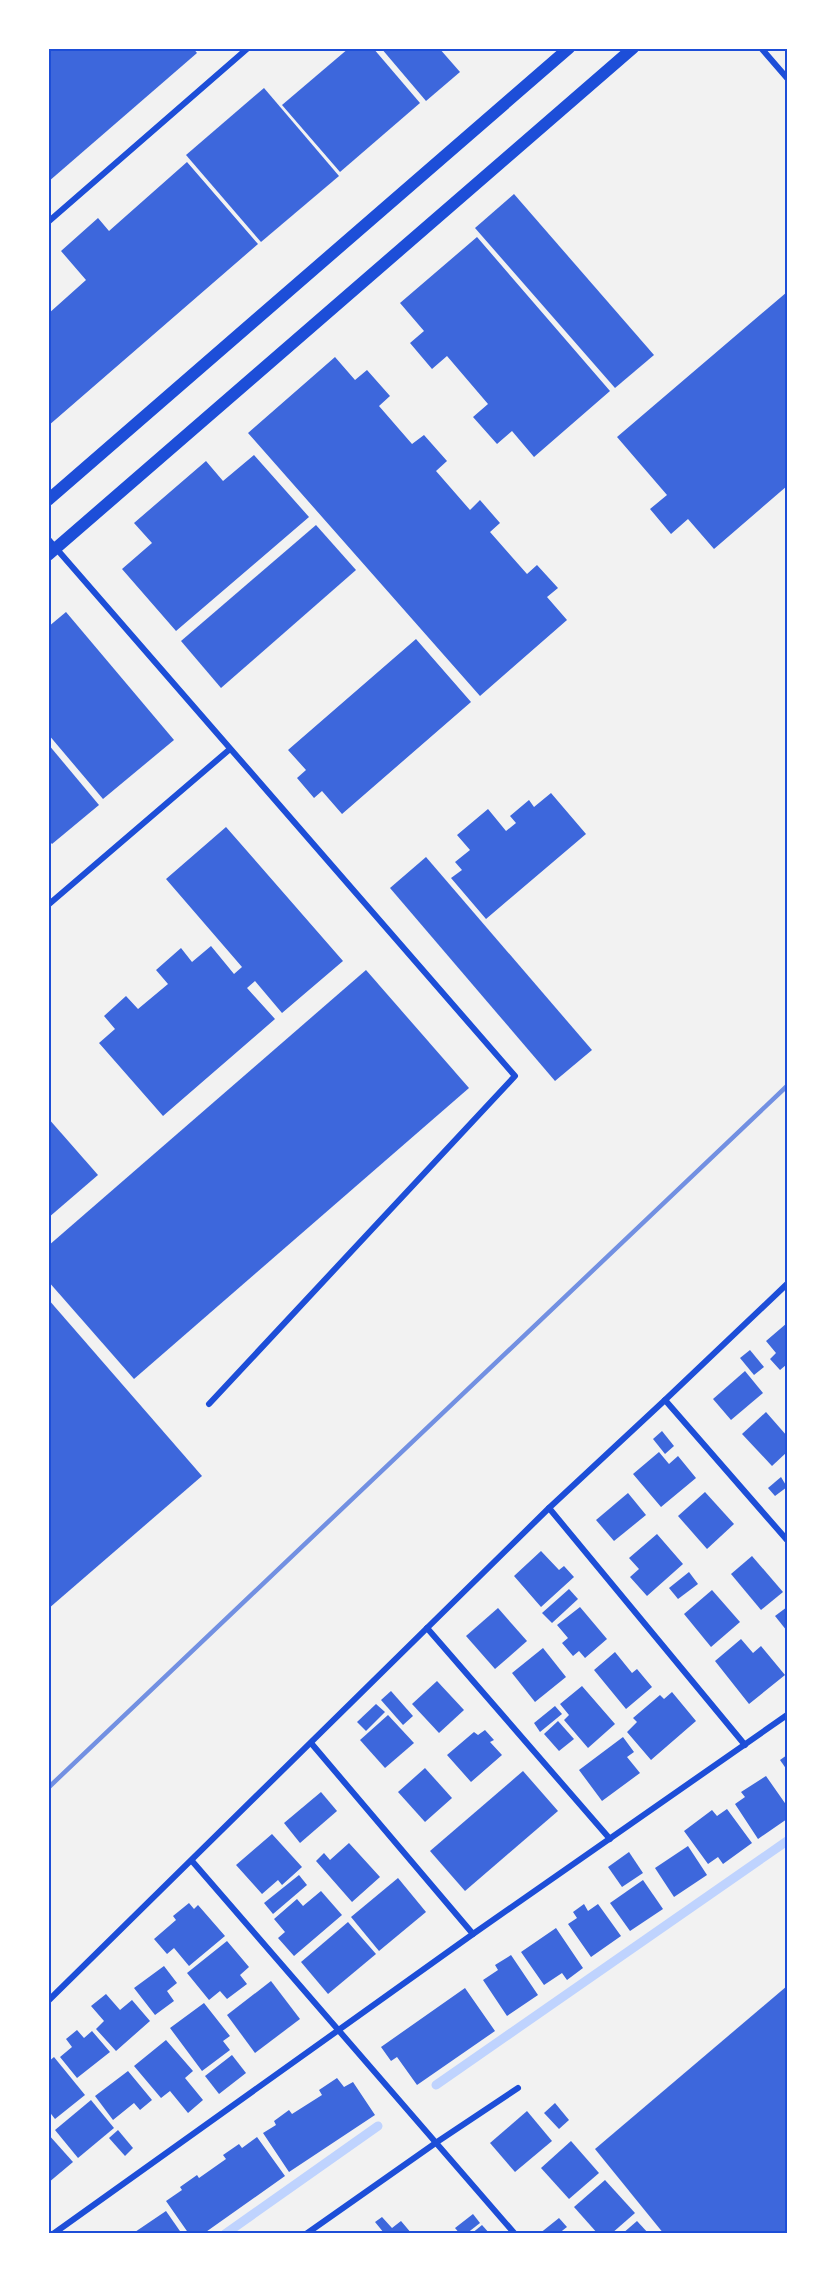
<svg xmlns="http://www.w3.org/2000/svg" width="835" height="2282" font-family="'Zilla Slab',serif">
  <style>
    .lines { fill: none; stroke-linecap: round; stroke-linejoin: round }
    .stream { stroke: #bfd3fe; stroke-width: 9 }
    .building { fill: #3d67dc }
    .minor { stroke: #1d4ed8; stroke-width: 6 }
    .secondary { stroke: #1d4ed8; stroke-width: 12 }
    .rail { stroke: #7290e2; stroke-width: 4.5 }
    .neatline { fill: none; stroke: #1d4ed8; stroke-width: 2 }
  </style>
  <rect width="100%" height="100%" fill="#f2f2f2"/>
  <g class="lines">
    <!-- stream -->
    <g class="stream">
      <polyline points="436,2085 787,1841"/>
      <polyline points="225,2234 378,2126"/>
    </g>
  </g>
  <!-- building -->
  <g class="building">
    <polygon points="48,48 193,48 197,53 48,182"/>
    <polygon points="349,48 373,48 420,103 340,172 282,105"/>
    <polygon points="381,48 439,48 460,72 426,101"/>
    <polygon points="264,88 339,176 261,242 186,155"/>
    <polygon points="187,162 258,244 48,426 48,314 86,280 61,251 98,218 109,231"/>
    <polygon points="514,194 654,355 615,388 475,228"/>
    <polygon points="477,237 610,391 534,457 512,431 497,444 473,417 488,404 447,356 432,369 410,343 424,331 400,303"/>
    <polygon points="787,292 787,486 714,549 688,519 671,534 650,509 667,495 617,437"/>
    <polygon points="335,357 355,380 367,370 390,396 379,406 412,444 424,435 447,461 436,471 470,510 480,500 500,523 490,532 527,574 537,565 558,588 547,597 567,620 480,696 248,433"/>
    <polygon points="254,455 309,517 176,631 122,569 152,543 134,523 206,461 223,481"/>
    <polygon points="316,525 356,570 221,688 181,641"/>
    <polygon points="66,612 174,740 103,799 48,734 48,627"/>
    <polygon points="416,639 471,702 342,814 322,791 314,798 297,778 306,770 288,750"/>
    <polygon points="48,744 99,805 52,844 48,840"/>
    <polygon points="551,793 586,834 486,919 451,878 462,870 455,862 470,850 457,835 488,809 506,831 516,823 510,816 529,800 534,807"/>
    <polygon points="226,827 343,961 282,1013 255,981 247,988 275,1019 163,1116 99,1043 115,1029 104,1016 126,996 138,1009 168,984 156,970 181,948 192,962 211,946 234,974 242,967 166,879"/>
    <polygon points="426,857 592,1050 555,1081 390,888"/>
    <polygon points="366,970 469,1088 134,1379 48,1281 48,1246"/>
    <polygon points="48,1118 98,1175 48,1218"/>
    <polygon points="48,1299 202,1476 48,1609"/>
    <polygon points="787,1323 787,1367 786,1365 780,1370 770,1359 776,1353 766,1341"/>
    <polygon points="750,1350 764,1367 754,1375 740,1358"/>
    <polygon points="745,1371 763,1393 731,1420 713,1399"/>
    <polygon points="766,1412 787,1436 787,1452 772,1466 742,1434"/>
    <polygon points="662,1431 674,1446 665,1454 653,1439"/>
    <polygon points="659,1452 669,1464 678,1456 696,1478 661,1507 633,1474"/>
    <polygon points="781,1477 787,1487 775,1496 768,1488"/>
    <polygon points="705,1492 734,1524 707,1549 678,1516"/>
    <polygon points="628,1493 646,1515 614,1541 596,1520"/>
    <polygon points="657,1534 683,1564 647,1596 630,1577 639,1569 629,1558"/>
    <polygon points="541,1551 559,1570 564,1566 574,1577 541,1607 514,1576"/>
    <polygon points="752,1556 783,1592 761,1610 731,1574"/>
    <polygon points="689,1572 698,1584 678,1599 669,1588"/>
    <polygon points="569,1589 578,1599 552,1623 542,1613"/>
    <polygon points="712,1590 740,1622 711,1647 684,1614"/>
    <polygon points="580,1607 607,1639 585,1658 579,1651 573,1656 562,1643 568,1638 557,1625"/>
    <polygon points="787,1607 787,1631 775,1616"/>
    <polygon points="498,1608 527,1641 495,1669 466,1636"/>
    <polygon points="741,1639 753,1653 761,1646 785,1675 749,1704 715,1661"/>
    <polygon points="543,1648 566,1677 535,1702 512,1673"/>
    <polygon points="615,1652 632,1673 637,1669 652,1687 626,1709 594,1670"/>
    <polygon points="437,1681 464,1710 439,1733 412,1704"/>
    <polygon points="582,1686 615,1724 588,1748 564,1720 569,1715 560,1704"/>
    <polygon points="391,1691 413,1716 403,1725 381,1700"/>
    <polygon points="672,1692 696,1721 651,1760 627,1732 637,1722 633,1718 660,1695 664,1699"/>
    <polygon points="376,1704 385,1712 366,1731 357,1722"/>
    <polygon points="555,1706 562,1714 540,1732 534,1723"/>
    <polygon points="388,1715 414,1743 385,1768 360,1740"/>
    <polygon points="558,1721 574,1739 559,1751 544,1734"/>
    <polygon points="485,1730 494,1740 490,1742 502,1755 471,1782 447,1755 474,1732 478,1735"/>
    <polygon points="623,1737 634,1752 627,1757 640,1773 602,1801 579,1770"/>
    <polygon points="787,1755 787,1770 780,1760"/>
    <polygon points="425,1768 452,1798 425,1822 398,1792"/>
    <polygon points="523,1771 558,1811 465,1891 430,1851"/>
    <polygon points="766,1776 787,1806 787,1819 758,1839 735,1804 745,1797 741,1792"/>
    <polygon points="321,1792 337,1811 300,1843 284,1823"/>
    <polygon points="727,1809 752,1843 723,1864 718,1857 708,1864 684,1831 712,1810 717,1816"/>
    <polygon points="272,1834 302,1867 282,1885 278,1880 262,1894 236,1865"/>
    <polygon points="349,1843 380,1877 352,1902 316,1861 324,1853 330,1860"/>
    <polygon points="688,1846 707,1875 674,1897 655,1868"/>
    <polygon points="629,1852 643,1873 622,1887 608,1867"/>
    <polygon points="299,1875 307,1885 273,1914 264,1903"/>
    <polygon points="398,1878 426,1912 379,1951 351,1917"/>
    <polygon points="643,1880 663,1909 630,1931 610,1903"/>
    <polygon points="321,1891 342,1915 294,1956 278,1938 285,1932 274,1919 297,1899 303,1906"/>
    <polygon points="189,1903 194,1909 198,1905 225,1936 189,1966 174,1948 167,1954 154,1939 176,1920 173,1916"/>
    <polygon points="584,1904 588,1911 598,1904 621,1936 591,1957 568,1924 577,1918 573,1912"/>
    <polygon points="348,1922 376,1954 328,1994 301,1962"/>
    <polygon points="556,1928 583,1968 567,1980 562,1973 544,1985 521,1952"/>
    <polygon points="227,1941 249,1967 240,1975 247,1984 227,1999 220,1991 209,2000 187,1973"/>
    <polygon points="511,1955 538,1995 507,2016 483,1980 498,1970 495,1965"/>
    <polygon points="164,1966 177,1983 167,1991 174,2001 155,2015 134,1988"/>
    <polygon points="271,1981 300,2019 255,2053 227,2015"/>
    <polygon points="787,1986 787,2234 664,2234 595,2149"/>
    <polygon points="465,1988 495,2031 417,2085 397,2057 391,2061 381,2047"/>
    <polygon points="106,1994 120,2010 132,2000 150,2021 116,2051 96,2029 104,2021 91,2006"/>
    <polygon points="204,2003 230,2036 223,2041 230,2050 202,2071 170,2028"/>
    <polygon points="77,2030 84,2038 92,2031 110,2052 77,2078 60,2057 72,2047 66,2039"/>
    <polygon points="166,2040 193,2071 185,2078 203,2100 188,2113 170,2091 161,2098 134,2066"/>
    <polygon points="232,2055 246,2073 219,2094 205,2076"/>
    <polygon points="54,2057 85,2095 55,2119 48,2110 48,2062"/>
    <polygon points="128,2071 152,2100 140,2110 134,2103 113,2120 95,2096"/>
    <polygon points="337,2078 344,2087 353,2082 375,2115 289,2172 263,2133 276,2125 274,2121 289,2110 292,2114 322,2095 319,2090"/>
    <polygon points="91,2100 114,2128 78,2158 55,2130"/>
    <polygon points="555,2103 569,2120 559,2129 544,2113"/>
    <polygon points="527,2111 552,2141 515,2172 490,2143"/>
    <polygon points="118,2130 133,2148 125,2156 109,2138"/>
    <polygon points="48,2134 73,2162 48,2183"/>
    <polygon points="257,2137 285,2176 203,2234 189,2234 166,2201 182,2190 180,2187 197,2175 199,2178 226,2159 223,2155 239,2144 242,2148"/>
    <polygon points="571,2141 599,2173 569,2199 541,2168"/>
    <polygon points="605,2180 635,2213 611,2234 598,2234 574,2207"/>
    <polygon points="166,2211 182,2234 132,2234"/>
    <polygon points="473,2214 480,2223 466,2234 460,2234 455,2228"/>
    <polygon points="382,2217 392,2228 401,2221 412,2234 383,2234 384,2233 375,2222"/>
    <polygon points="559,2218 567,2227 558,2234 539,2234"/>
    <polygon points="637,2221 649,2234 622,2234"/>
    <polygon points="482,2225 490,2234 471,2234"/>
  </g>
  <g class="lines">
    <!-- minor -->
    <g class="minor">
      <polyline points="761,48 787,78"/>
      <polyline points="48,222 248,48"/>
      <polyline points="48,539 515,1076 209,1404"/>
      <polyline points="48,905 230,749"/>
      <polyline points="665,1400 787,1540"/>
      <polyline points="549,1508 745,1745"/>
      <polyline points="427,1628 610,1839"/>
      <polyline points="311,1743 473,1934"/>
      <polyline points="192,1861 515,2234"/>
      <polyline points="48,2001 549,1508 665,1400 787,1284"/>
      <polyline points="53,2234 473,1934 787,1715"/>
      <polyline points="306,2234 437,2142 518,2088"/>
    </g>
    <!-- secondary -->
    <g class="secondary">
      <polyline points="48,500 569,48"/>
      <polyline points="48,555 633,48"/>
    </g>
    <!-- rail -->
    <polyline class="rail" points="48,1788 787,1086"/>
  </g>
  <!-- border -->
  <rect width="835" height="2282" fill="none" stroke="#ffffff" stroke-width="99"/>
  <rect x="50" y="50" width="736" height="2182" class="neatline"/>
</svg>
